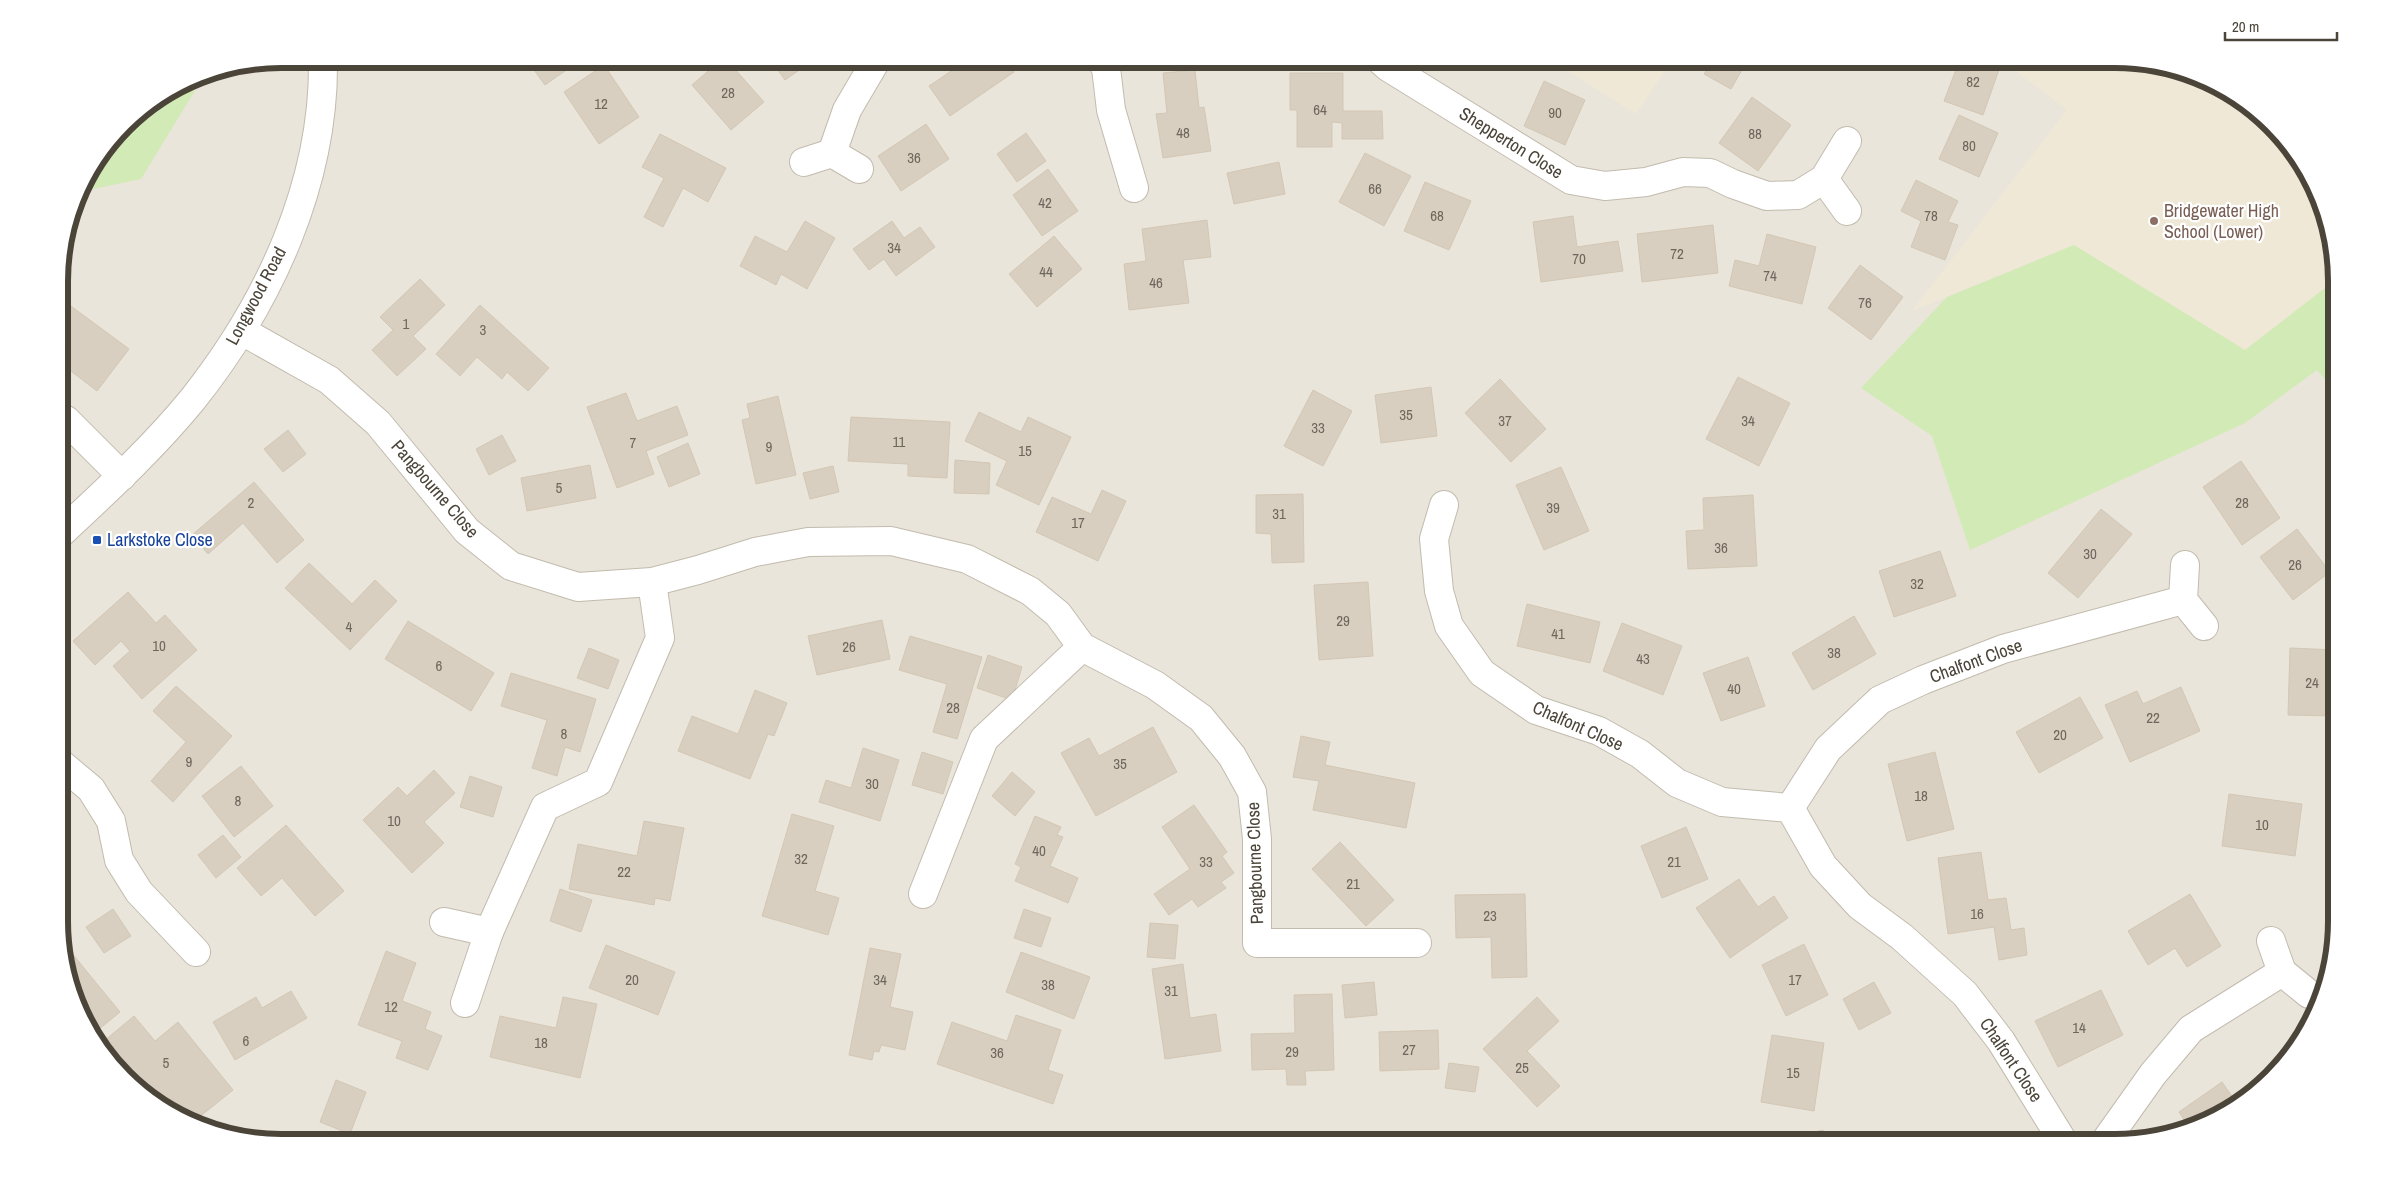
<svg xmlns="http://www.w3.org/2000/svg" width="2395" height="1202" font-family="'Archivo Narrow',sans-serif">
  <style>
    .residential { fill: #eae5da }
    .education { fill: #efe8d6 }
    .green { fill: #d2eab5 }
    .building { fill: #d8cfc1; stroke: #d3c7b4 }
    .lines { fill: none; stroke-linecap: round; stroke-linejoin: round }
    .minor-casing { stroke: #c2bbae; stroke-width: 30 }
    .minor { stroke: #fff; stroke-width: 28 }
    .education-dot { fill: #8d6e63; stroke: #fff; stroke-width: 2 }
    .transit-dot { fill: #1a4fb4; stroke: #fff; stroke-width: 2 }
    .labels { text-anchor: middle; stroke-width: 4.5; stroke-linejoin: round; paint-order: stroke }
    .number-label { font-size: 15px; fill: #6e675b }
    .street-label { font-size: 18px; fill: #4b4439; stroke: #fff }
    .education-label { font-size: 18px; fill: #785e54; stroke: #fff; text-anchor: start }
    .transit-label { font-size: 18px; fill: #164399; stroke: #fff; text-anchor: start }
    .rim { fill: none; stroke: #4b4439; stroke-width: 6 }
  </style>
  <rect width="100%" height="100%" fill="#f6f3ec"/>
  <!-- residential -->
  <polygon class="residential" points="281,59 2114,59 2212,82 2291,146 2319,196 2334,252 2336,921 2313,1019 2281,1067 2238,1106 2186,1131 2128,1143 281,1143 183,1120 104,1056 76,1006 61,950 59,266 82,183 134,114 196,76"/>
  <!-- education -->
  <g class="education">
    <polygon points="1549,59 1673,59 1636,114"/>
    <polygon points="2000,59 2114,59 2212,82 2291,146 2319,196 2334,252 2334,281 2245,350 2074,245 1912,311 2067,110"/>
  </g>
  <!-- green -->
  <g class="green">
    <polygon points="205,74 141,179 79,192 82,183 134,114 196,76"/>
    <polygon points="2074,245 2245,350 2334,281 2335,391 2317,370 2245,423 1970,550 1932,436 1861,388 1947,297"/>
  </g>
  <!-- building -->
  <g class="building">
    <polygon points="526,59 582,59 545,85"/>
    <polygon points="722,59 726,59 764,102 731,130 692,85"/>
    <polygon points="770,59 815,59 785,80"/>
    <polygon points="969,59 1004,59 1014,72 950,116 929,86"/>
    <polygon points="1713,59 1743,59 1747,61 1731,89 1704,74"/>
    <polygon points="1960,59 1987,59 2001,64 1983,115 1944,101"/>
    <polygon points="604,65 639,117 599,144 564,92"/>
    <polygon points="1195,70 1199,108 1204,107 1211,151 1163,158 1156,114 1167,113 1163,73"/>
    <polygon points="1290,73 1343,73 1343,111 1382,111 1383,139 1342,139 1342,123 1332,122 1332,147 1297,147 1297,110 1290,110"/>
    <polygon points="1544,81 1585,100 1565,145 1524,126"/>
    <polygon points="1752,97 1791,125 1758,171 1719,143"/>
    <polygon points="1959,115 1998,133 1979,177 1939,159"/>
    <polygon points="926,124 949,159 901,191 878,156"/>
    <polygon points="1026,133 1046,161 1017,182 997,154"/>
    <polygon points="660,134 726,168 708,202 683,188 663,227 644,217 664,178 642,167"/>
    <polygon points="1365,153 1411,176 1384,226 1339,202"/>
    <polygon points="1279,162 1285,194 1234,204 1227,173"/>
    <polygon points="1048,169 1078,211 1042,236 1013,195"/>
    <polygon points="1916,180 1958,201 1948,222 1958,225 1945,260 1911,247 1921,221 1901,211"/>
    <polygon points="1425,182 1471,201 1449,250 1404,231"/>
    <polygon points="1573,216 1577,247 1618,241 1623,271 1541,282 1533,222"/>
    <polygon points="1207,220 1211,257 1183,260 1189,303 1129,310 1124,264 1146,261 1142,229"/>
    <polygon points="805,221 835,238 807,289 781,274 776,285 740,266 755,236 787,252"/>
    <polygon points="892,221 904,238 920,227 935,247 896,276 884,259 869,270 853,249"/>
    <polygon points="1713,225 1718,273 1642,282 1637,234"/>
    <polygon points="1767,234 1816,247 1802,304 1729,286 1735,260 1759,266"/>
    <polygon points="1054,236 1082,269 1037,307 1009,274"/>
    <polygon points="1860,265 1903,297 1871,340 1828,308"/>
    <polygon points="420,279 445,305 413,336 426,349 397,376 372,350 393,330 380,317"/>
    <polygon points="60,298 129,349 97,391 59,362"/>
    <polygon points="480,305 549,368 528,391 507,372 502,379 477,357 460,376 436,354"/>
    <polygon points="1738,377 1790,403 1759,466 1706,439"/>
    <polygon points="1500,379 1546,429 1511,462 1465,413"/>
    <polygon points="1431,387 1437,436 1381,443 1375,395"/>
    <polygon points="1313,390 1352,411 1323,466 1284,446"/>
    <polygon points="626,393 637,421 677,406 688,435 646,451 654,474 617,488 587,407"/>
    <polygon points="778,396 796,475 756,484 742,420 750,418 747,404"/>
    <polygon points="979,412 1021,432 1028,417 1071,437 1039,505 996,485 1007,461 965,441"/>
    <polygon points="851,417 950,422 947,478 908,476 908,464 848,461"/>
    <polygon points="288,430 306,454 283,472 264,449"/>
    <polygon points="502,435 516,461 489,475 476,449"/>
    <polygon points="688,443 700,474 669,487 657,457"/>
    <polygon points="955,460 990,463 989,494 954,493"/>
    <polygon points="2241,461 2280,518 2242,545 2203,487"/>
    <polygon points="590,465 596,498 527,511 521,478"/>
    <polygon points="833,466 839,492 810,499 803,473"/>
    <polygon points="1561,467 1589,531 1544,550 1516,485"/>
    <polygon points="254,482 304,540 277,563 243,523 208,554 192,535"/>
    <polygon points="1102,490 1126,501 1098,561 1036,532 1052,497 1091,514"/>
    <polygon points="1303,494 1304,562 1272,563 1271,534 1256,533 1256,495"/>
    <polygon points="1753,495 1757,566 1688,569 1686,531 1704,530 1703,498"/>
    <polygon points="2101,509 2132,534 2078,598 2048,573"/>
    <polygon points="2297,529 2330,572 2293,600 2260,557"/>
    <polygon points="1940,551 1956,596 1894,617 1879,571"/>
    <polygon points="309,563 352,604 375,580 397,601 350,650 285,588"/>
    <polygon points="1368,582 1373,656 1319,660 1314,585"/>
    <polygon points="128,592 156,623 165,615 197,650 142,699 113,666 130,651 121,641 95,665 73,641"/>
    <polygon points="1527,604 1600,622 1590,663 1517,646"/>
    <polygon points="1854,616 1876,654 1813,690 1792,653"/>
    <polygon points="882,620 890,659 817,675 808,636"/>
    <polygon points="408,621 494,673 471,711 385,659"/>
    <polygon points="1622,623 1682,646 1663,695 1603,671"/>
    <polygon points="910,636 982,657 957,739 933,732 947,684 899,670"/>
    <polygon points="589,648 619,660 608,689 577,678"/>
    <polygon points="2290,648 2335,650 2336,716 2288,715"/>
    <polygon points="988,655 1022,667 1012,700 977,688"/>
    <polygon points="1748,657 1765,706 1721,721 1703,673"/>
    <polygon points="511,673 596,699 580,752 565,747 557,776 532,768 547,720 501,706"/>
    <polygon points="176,686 232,736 173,802 151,781 186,742 153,711"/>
    <polygon points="2181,687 2200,731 2130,762 2105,705 2137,691 2143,704"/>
    <polygon points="755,690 787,703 774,736 768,734 750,779 678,751 692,716 738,734"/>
    <polygon points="2080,697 2103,738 2039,773 2016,732"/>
    <polygon points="1153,727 1177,772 1096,816 1061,753 1089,738 1099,756"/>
    <polygon points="1301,736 1330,742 1325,765 1415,783 1406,828 1313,810 1319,781 1293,777"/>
    <polygon points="863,748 899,760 880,821 819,802 826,780 851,788"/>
    <polygon points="922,752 953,762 943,794 912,785"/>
    <polygon points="1935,752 1954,829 1907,841 1888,764"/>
    <polygon points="241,766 273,806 234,837 202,796"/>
    <polygon points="434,770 455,793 424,822 444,843 412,873 363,820 398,787 407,796"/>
    <polygon points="1012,772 1035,792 1015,816 992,796"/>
    <polygon points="470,776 502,787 493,817 460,807"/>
    <polygon points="2229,794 2302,804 2295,856 2222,846"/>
    <polygon points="1194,805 1227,852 1222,856 1234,873 1221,882 1226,888 1198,907 1192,899 1169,915 1154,894 1190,869 1162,827"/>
    <polygon points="792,814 834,826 815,891 839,898 828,935 762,916"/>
    <polygon points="1035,816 1061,827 1057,835 1063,837 1050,866 1078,878 1068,903 1015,881 1021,867 1015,864"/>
    <polygon points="644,821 684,828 670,901 655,898 654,905 569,889 578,844 637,856"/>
    <polygon points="286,825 344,891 315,916 282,878 261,896 237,868"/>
    <polygon points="1686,827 1708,879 1662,898 1641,846"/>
    <polygon points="223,835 241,857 216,878 198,855"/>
    <polygon points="1340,842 1394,900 1366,926 1312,869"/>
    <polygon points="1981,852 1988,900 2006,898 2011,930 2024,928 2027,955 1999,960 1994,927 1948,934 1938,858"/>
    <polygon points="1739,879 1758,907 1774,896 1788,918 1730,958 1696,908"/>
    <polygon points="560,889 592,900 581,932 550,921"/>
    <polygon points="1525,894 1527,977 1492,978 1491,937 1456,938 1455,895"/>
    <polygon points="2190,894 2221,946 2187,967 2175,948 2148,965 2128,931"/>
    <polygon points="113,909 131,936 104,953 86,927"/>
    <polygon points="1024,909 1051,918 1041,947 1014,938"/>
    <polygon points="1150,923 1178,925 1175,959 1147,957"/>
    <polygon points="1804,944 1828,995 1786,1016 1762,965"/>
    <polygon points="606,945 675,972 658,1015 589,988"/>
    <polygon points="870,948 901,954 890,1007 913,1012 905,1050 881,1045 879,1052 874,1051 872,1060 849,1055"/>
    <polygon points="70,951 120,1012 92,1035 76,1006 62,957"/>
    <polygon points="386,951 416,963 402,1001 431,1012 425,1029 442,1036 428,1070 396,1058 402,1041 358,1025"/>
    <polygon points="1021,952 1090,977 1074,1019 1006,992"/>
    <polygon points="1183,964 1190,1018 1216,1014 1221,1051 1165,1059 1152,969"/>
    <polygon points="1374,982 1377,1015 1345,1018 1342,985"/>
    <polygon points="1874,982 1891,1013 1859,1030 1843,999"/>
    <polygon points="2101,990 2123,1035 2058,1067 2035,1021"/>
    <polygon points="291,991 307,1018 235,1060 213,1022 256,997 262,1008"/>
    <polygon points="1332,994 1334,1070 1305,1071 1306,1085 1287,1085 1286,1069 1252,1070 1251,1034 1295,1033 1294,995"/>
    <polygon points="563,997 597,1004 580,1078 490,1057 500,1016 556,1028"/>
    <polygon points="1537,997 1559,1021 1527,1051 1560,1086 1537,1107 1483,1049"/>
    <polygon points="1016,1015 1061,1030 1048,1070 1063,1075 1053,1104 937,1064 952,1022 1007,1041"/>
    <polygon points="134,1016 155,1041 178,1022 233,1090 192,1123 183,1120 139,1084 104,1041"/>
    <polygon points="1438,1030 1439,1069 1380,1071 1379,1032"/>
    <polygon points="1772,1035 1824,1043 1814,1111 1761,1102"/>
    <polygon points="1449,1063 1479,1067 1475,1092 1445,1088"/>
    <polygon points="336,1080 366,1092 350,1134 320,1122"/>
    <polygon points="2222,1082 2238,1105 2190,1129 2179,1112"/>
    <polygon points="2156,1129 2162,1136 2142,1140"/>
    <polygon points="1823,1130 1826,1143 1773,1143 1773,1141"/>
  </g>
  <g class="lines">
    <!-- minor casing -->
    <g class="minor-casing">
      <g id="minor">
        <polyline points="1100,59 1106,68 1111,110 1134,188"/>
        <polyline points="1379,59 1388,67 1571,180 1605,186 1646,182 1683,172 1710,173 1733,184 1767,196 1798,195 1824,179 1847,141"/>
        <polyline points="832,153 847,110 877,59"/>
        <polyline points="804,162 832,153 859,169"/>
        <polyline points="1824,179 1847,211"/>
        <polyline points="242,331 329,380 378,423 467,531 511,566 578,587 652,582 698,570 755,552 808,542 891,541 967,559 1030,591 1058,614 1082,647 1155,685 1201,718 1232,756 1252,792 1257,839 1257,943 1417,943"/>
        <polyline points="60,417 66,420 122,476"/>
        <polyline points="1444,505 1434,539 1439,591 1449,626 1482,673 1536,710 1599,731 1640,754 1677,783 1722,802 1790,808 1823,866 1860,906 1902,937 1965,994 2001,1041 2064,1143"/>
        <path d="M 60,534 C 106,491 153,448 193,399 C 269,303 325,183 323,59"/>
        <polyline points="2185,565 2183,600 2204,626"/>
        <polyline points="60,763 91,789 111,821 119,860 139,892 196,952"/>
        <polyline points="1790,808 1828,749 1880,700 1923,680 2003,649 2183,600"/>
        <polyline points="923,894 984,739 1082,647"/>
        <polyline points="444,922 489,932 465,1003"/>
        <polyline points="489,932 545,807 598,782 660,638 652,582"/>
        <polyline points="2271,941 2282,972 2309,994"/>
        <polyline points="2104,1143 2153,1074 2191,1029 2282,972"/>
      </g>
    </g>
    <!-- minor -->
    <use href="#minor" class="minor"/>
  </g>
  <!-- markers -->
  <circle class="education-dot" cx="2154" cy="221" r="5"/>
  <rect class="transit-dot" x="92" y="535" width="10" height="10" rx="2.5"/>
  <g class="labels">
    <!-- number labels -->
    <g class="number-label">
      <text x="1973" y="87">82</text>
      <text x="728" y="98">28</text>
      <text x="601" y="109">12</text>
      <text x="1320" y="115">64</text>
      <text x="1555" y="118">90</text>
      <text x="1183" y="138">48</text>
      <text x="1755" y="139">88</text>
      <text x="1969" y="151">80</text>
      <text x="914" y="163">36</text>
      <text x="1375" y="194">66</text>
      <text x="1045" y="208">42</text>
      <text x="1437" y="221">68</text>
      <text x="1931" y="221">78</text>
      <text x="894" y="253">34</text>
      <text x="1677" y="259">72</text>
      <text x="1579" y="264">70</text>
      <text x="1046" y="277">44</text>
      <text x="1770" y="281">74</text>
      <text x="1156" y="288">46</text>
      <text x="1865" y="308">76</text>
      <text x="406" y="329">1</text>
      <text x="483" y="335">3</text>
      <text x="1406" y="420">35</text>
      <text x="1505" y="426">37</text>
      <text x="1748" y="426">34</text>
      <text x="1318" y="433">33</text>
      <text x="899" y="447">11</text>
      <text x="633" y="448">7</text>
      <text x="769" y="452">9</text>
      <text x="1025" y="456">15</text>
      <text x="559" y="493">5</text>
      <text x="251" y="508">2</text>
      <text x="2242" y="508">28</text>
      <text x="1553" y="513">39</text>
      <text x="1279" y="519">31</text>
      <text x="1078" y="528">17</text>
      <text x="1721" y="553">36</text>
      <text x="2090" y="559">30</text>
      <text x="2295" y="570">26</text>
      <text x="1917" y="589">32</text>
      <text x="1343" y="626">29</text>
      <text x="349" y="632">4</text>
      <text x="1558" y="639">41</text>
      <text x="159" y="651">10</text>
      <text x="849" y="652">26</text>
      <text x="1834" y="658">38</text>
      <text x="1643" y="664">43</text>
      <text x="439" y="671">6</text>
      <text x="2312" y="688">24</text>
      <text x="1734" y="694">40</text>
      <text x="953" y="713">28</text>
      <text x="2153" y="723">22</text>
      <text x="564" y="739">8</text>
      <text x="2060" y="740">20</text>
      <text x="189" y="767">9</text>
      <text x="1120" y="769">35</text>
      <text x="872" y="789">30</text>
      <text x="1921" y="801">18</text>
      <text x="238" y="806">8</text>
      <text x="394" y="826">10</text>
      <text x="2262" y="830">10</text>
      <text x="1039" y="856">40</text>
      <text x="801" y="864">32</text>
      <text x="1206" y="867">33</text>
      <text x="1674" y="867">21</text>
      <text x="624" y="877">22</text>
      <text x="1353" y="889">21</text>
      <text x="1977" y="919">16</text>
      <text x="1490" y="921">23</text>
      <text x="632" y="985">20</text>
      <text x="880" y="985">34</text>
      <text x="1795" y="985">17</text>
      <text x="1048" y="990">38</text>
      <text x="1171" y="996">31</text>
      <text x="391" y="1012">12</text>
      <text x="2079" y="1033">14</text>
      <text x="246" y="1046">6</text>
      <text x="541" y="1048">18</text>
      <text x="1409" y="1055">27</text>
      <text x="1292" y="1057">29</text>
      <text x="997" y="1058">36</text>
      <text x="166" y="1068">5</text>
      <text x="1522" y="1073">25</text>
      <text x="1793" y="1078">15</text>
    </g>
    <!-- street labels -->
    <g class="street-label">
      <text transform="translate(1511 143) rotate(32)" y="6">Shepperton Close</text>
      <text transform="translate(256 296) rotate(-62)" y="6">Longwood Road</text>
      <text transform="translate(435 489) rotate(49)" y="6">Pangbourne Close</text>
      <text transform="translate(1976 661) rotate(-20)" y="6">Chalfont Close</text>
      <text transform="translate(1578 726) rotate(24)" y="6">Chalfont Close</text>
      <text transform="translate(1255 863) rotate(-92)" y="6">Pangbourne Close</text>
      <text transform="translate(2011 1060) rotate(56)" y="6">Chalfont Close</text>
    </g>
    <!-- education labels -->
    <g class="education-label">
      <text x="2164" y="217">Bridgewater High<tspan x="2164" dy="21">School (Lower)</tspan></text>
    </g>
    <!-- transit labels -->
    <g class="transit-label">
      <text x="107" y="546">Larkstoke Close</text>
    </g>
  </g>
  <!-- crop -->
  <path d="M0 0H2395V1202H0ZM281 68H2115A213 213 0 0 1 2328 281V921A213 213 0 0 1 2115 1134H281A213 213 0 0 1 68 921V281A213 213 0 0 1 281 68Z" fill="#fff" fill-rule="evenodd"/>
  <path class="rim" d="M281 68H2115A213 213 0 0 1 2328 281V921A213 213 0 0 1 2115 1134H281A213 213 0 0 1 68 921V281A213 213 0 0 1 281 68Z"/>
  <!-- scale -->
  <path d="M2225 32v8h112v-8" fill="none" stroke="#4b4439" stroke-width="2.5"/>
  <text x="2232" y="32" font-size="15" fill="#4b4439" stroke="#ffffff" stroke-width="4" paint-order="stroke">20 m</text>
</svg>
